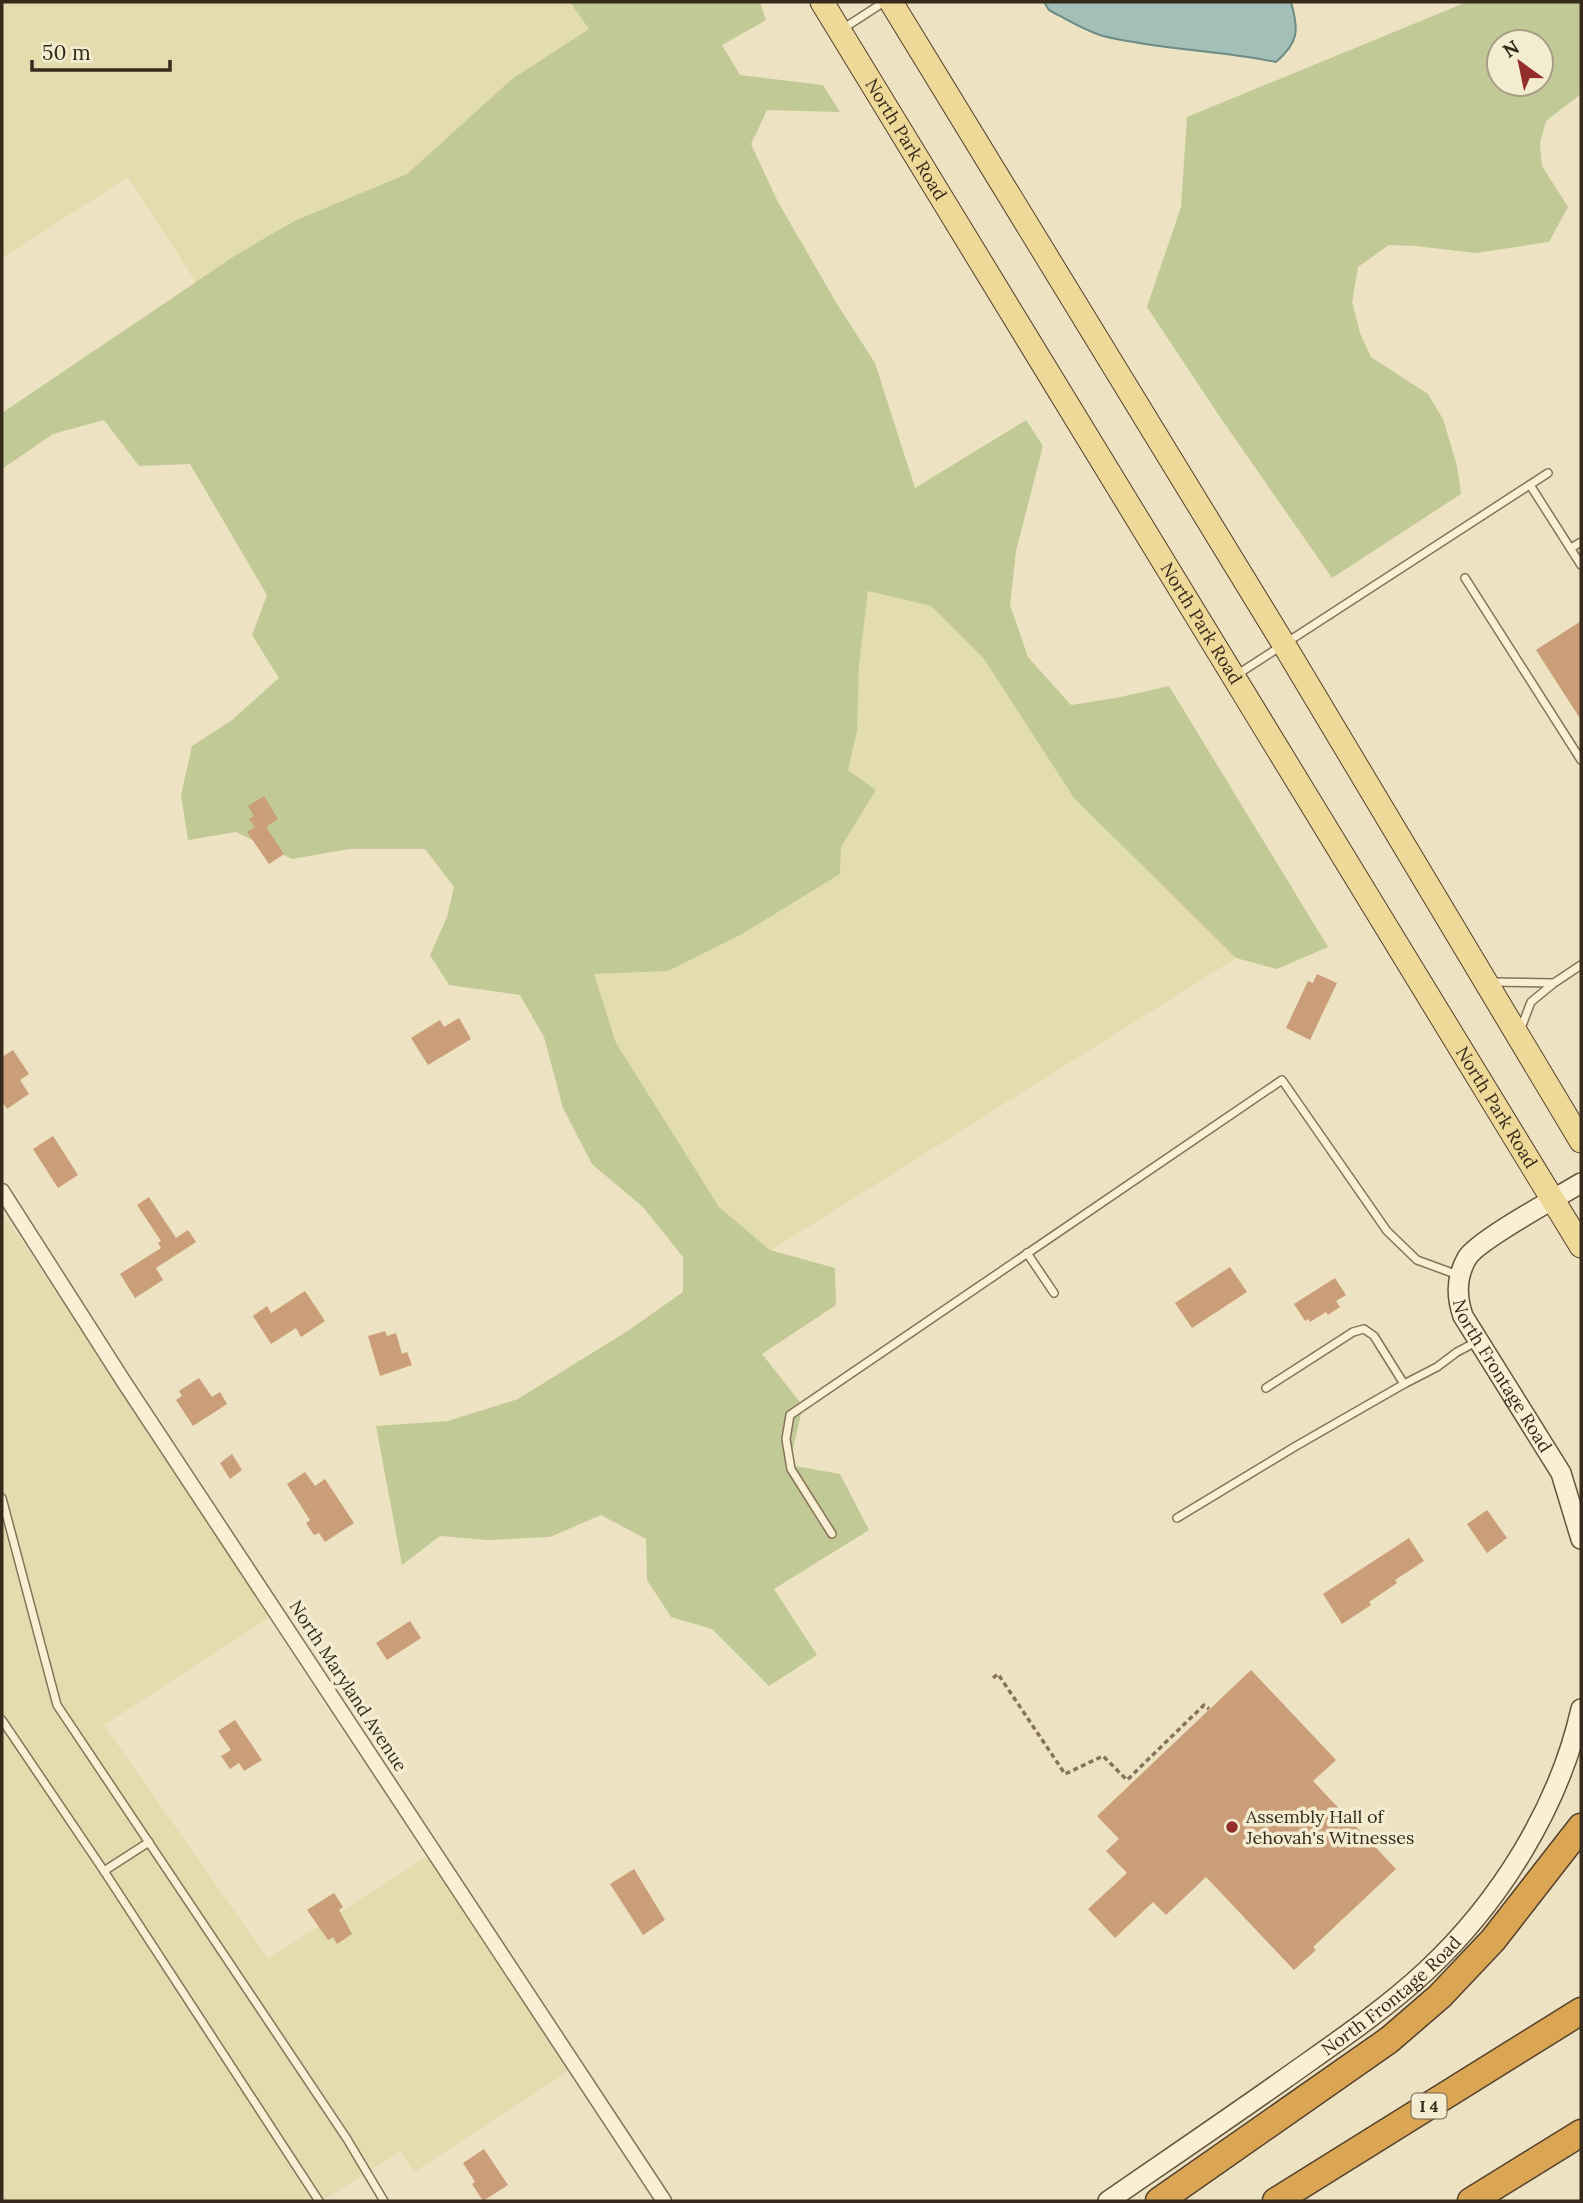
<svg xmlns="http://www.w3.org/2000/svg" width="1583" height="2203" font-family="Lora,serif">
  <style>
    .farmland { fill: #e2dcaf }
    .green { fill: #c1ca96; fill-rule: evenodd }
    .water { fill: #a4bfb8; stroke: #6b8d86; stroke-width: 2 }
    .building { fill: #ca9e78 }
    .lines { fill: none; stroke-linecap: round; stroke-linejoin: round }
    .lane-casing { stroke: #867359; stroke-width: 10 }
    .street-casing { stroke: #867359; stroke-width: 17 }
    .secondary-casing { stroke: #67543c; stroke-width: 22 }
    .primary-casing { stroke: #53412e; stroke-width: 25 }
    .highway-casing { stroke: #53412e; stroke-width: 29 }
    .path { stroke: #867359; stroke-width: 3.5; stroke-dasharray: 5 3.5; stroke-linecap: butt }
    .lane { stroke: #f8efd4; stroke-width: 7 }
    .street { stroke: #f8efd4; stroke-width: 14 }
    .secondary { stroke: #f8efd4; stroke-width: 19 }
    .primary { stroke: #efd999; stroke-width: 23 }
    .highway { stroke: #dba653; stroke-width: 26 }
    .poi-dot { fill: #932f2b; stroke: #f4ecd0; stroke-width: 2.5 }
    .labels { text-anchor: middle; stroke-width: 7; stroke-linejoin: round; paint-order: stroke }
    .shield { fill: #f4ecd0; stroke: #6f6453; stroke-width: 2 }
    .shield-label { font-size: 16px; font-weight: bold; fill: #362a1d }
    .street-label { font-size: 18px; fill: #362a1d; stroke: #f4ecd0 }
    .poi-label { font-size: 18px; fill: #362a1d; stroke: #f4ecd0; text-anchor: start }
  </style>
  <rect width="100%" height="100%" fill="#ede2c1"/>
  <!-- farmland -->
  <g class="farmland">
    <polygon points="2,2 570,2 589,29 512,79 407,174 293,221 233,257 196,282 128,177 2,258"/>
    <polygon points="868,591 931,606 984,659 1074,798 1236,958 771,1250 719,1207 681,1149 616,1043 594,974 668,971 742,934 840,874 841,847 876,790 848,770 857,731 859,665"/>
    <polygon points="2,1211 271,1616 104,1725 268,1959 429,1855 571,2069 414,2172 400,2151 322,2201 2,2201"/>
  </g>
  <!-- green -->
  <g class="green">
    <polygon points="570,2 760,2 766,20 722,45 740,75 823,85 840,112 767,110 751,144 778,202 837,304 875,363 915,488 1026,420 1043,446 1016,551 1010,605 1028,657 1071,705 1116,698 1169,686 1328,947 1277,969 1236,958 1074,798 984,659 931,606 868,591 859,665 857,731 848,770 876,790 841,847 840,874 742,934 668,971 594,974 616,1043 719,1207 770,1250 835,1268 836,1305 762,1354 803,1406 789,1465 840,1474 869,1530 774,1589 817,1655 769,1686 712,1629 671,1617 647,1580 646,1539 601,1515 550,1537 488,1540 440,1536 402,1565 376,1426 448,1421 518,1399 629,1330 683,1292 683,1257 643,1207 592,1164 563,1108 544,1037 520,995 449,985 430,955 447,917 454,887 425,849 349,849 292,859 236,832 188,840 181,795 192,746 232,720 279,678 252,635 267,595 190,464 139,466 104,420 53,434 2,469 2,413 233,257 294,221 407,174 512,79 589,29"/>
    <path d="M 1467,2 L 1581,2 L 1581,94 L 1546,121 L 1540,143 L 1542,166 L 1568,207 L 1549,242 L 1475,253 L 1416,246 L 1389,245 L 1358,267 L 1352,302 L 1360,333 L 1371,357 L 1428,394 L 1443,419 L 1457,466 L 1461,494 L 1332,578 L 1220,417 L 1147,307 L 1181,207 L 1187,117 ZM 1499,42 L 1541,42 L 1541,84 L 1499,84 Z"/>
  </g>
  <!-- water -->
  <path class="water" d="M 1044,2 L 1291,2 C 1299,30 1299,42 1276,62 C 1219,50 1160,50 1103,36 C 1085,31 1066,19 1049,10 Z"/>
  <!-- building -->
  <g class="building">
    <polygon points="1581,621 1581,720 1536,650"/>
    <polygon points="264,796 278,819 266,827 284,854 269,864 247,832 255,827 249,819 254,816 248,806"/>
    <polygon points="1317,974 1337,983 1310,1040 1286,1028 1308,981 1313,983"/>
    <polygon points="459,1018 471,1039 428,1065 411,1038 440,1020 444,1027"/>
    <polygon points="13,1050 29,1074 20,1080 29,1094 7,1109 2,1101 2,1057"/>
    <polygon points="53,1136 78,1175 58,1188 33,1149"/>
    <polygon points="149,1197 176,1238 188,1230 196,1242 156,1268 163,1280 135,1298 120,1274 161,1248 158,1243 161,1241 137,1205"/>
    <polygon points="1230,1267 1247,1292 1192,1328 1175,1303"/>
    <polygon points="1335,1278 1346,1295 1336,1301 1340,1307 1328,1315 1326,1312 1310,1322 1308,1319 1305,1321 1294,1304"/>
    <polygon points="305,1291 325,1321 301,1337 296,1328 271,1344 253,1316 267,1306 271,1313"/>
    <polygon points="385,1331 387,1336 396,1333 402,1354 407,1352 412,1365 380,1376 368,1336"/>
    <polygon points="199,1378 212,1397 220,1392 227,1404 193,1426 176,1400 182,1396 179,1391"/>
    <polygon points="232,1454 242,1470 230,1479 220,1463"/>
    <polygon points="305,1472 315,1486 325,1479 354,1523 325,1542 319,1533 314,1535 306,1523 310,1520 287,1484"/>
    <polygon points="1487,1510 1507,1538 1487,1553 1467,1524"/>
    <polygon points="1409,1538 1424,1561 1395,1580 1397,1583 1369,1602 1371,1605 1342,1624 1323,1594"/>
    <polygon points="410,1621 421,1638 387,1660 376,1643"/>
    <polygon points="1251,1670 1336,1760 1313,1781 1396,1869 1313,1947 1316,1950 1294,1970 1206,1877 1166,1915 1153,1902 1115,1938 1088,1909 1127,1873 1106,1851 1119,1839 1097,1816"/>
    <polygon points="235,1720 262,1760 244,1771 239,1763 230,1769 221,1756 231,1750 218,1731"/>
    <polygon points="634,1869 665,1920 643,1935 610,1884"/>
    <polygon points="334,1893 343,1907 339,1910 352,1934 337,1944 333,1937 328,1940 307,1910"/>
    <polygon points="484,2149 508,2185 483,2201 472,2184 475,2182 463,2163"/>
  </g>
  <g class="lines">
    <!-- lane casing -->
    <g class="lane-casing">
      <g id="lane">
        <polyline points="844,28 884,2"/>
        <polyline points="1530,485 1581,565"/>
        <polyline points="1571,548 1581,542"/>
        <polyline points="1465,578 1581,760"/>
        <polyline points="1238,674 1548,473"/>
        <polyline points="1491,982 1553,983"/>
        <polyline points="1521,1028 1531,1002 1554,983 1581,965"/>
        <polyline points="1027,1253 1054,1293"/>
        <polyline points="1266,1388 1353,1332 1364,1329 1374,1336 1404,1384"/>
        <polyline points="2,1498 57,1705 347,2139 384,2201"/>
        <polyline points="1177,1518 1296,1446 1404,1384 1437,1367 1457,1352 1478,1341"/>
        <polyline points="832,1534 791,1469 786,1439 790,1415 1282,1080 1387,1231 1417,1260 1458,1275"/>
        <polyline points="2,1720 104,1871 149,1842"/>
        <polyline points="104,1871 319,2201"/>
      </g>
    </g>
    <!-- street casing -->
    <g class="street-casing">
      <polyline id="street" points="2,1191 124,1382 664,2201"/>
    </g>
    <!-- secondary casing -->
    <g class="secondary-casing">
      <g id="secondary">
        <path id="s1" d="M 1581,1183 C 1558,1197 1478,1240 1467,1258 C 1456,1277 1456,1296 1463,1316 L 1561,1473 L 1581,1539"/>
        <path id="s2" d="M 1108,2201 C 1166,2161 1225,2121 1283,2080 C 1332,2045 1382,2012 1426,1971 C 1500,1902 1559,1807 1581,1709"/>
      </g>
    </g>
    <!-- primary casing -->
    <g class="primary-casing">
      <g id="primary">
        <path id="s3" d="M 822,2 L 1581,1246"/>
        <polyline points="891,2 1283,643 1581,1141"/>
      </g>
    </g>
    <!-- highway casing -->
    <g class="highway-casing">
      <g id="highway">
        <polyline points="1159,2201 1389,2040 1440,1996 1493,1940 1581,1827"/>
        <polyline points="1276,2201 1581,2011"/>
        <polyline points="1471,2201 1581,2133"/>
      </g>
    </g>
    <!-- path -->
    <polyline class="path" points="993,1678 998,1674 1065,1774 1103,1756 1127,1780 1204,1705 1209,1709"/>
    <!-- lane -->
    <use href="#lane" class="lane"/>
    <!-- street -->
    <use href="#street" class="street"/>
    <!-- secondary -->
    <use href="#secondary" class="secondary"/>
    <!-- primary -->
    <use href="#primary" class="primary"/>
    <!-- highway -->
    <use href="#highway" class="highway"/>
  </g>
  <!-- markers -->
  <circle class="poi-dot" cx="1232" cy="1827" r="7"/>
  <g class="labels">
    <!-- shield labels -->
    <rect class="shield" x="1411.5" y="2093.5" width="35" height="25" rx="5"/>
    <g class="shield-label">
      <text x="1429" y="2112">I 4</text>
    </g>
    <!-- street labels -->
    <g class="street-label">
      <text dy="6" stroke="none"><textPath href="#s3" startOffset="161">North Park Road</textPath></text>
      <text dy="6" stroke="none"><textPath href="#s3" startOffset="728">North Park Road</textPath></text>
      <text dy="6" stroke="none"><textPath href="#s3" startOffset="1295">North Park Road</textPath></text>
      <text dy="6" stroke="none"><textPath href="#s1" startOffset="268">North Frontage Road</textPath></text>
      <text transform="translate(348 1686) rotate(57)" y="6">North Maryland Avenue</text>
      <text dy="6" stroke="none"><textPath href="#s2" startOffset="350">North Frontage Road</textPath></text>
    </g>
    <!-- poi labels -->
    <g class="poi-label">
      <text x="1246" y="1823">Assembly Hall of<tspan x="1246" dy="21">Jehovah's Witnesses</tspan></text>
    </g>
  </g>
  <!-- border -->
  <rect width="1583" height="2203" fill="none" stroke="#362a1d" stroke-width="7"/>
  <!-- north arrow -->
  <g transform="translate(1520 63) rotate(327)"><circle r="33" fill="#f4ecd0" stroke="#a89e88" stroke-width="2"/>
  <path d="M0-5L12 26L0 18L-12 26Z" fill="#932f2b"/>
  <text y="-10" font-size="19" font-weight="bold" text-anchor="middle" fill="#362a1d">N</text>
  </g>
  <!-- scale -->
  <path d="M32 60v10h138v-10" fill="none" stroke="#362a1d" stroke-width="3.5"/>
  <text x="42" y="60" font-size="21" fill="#362a1d" stroke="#f4ecd0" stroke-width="5" paint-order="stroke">50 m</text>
</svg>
